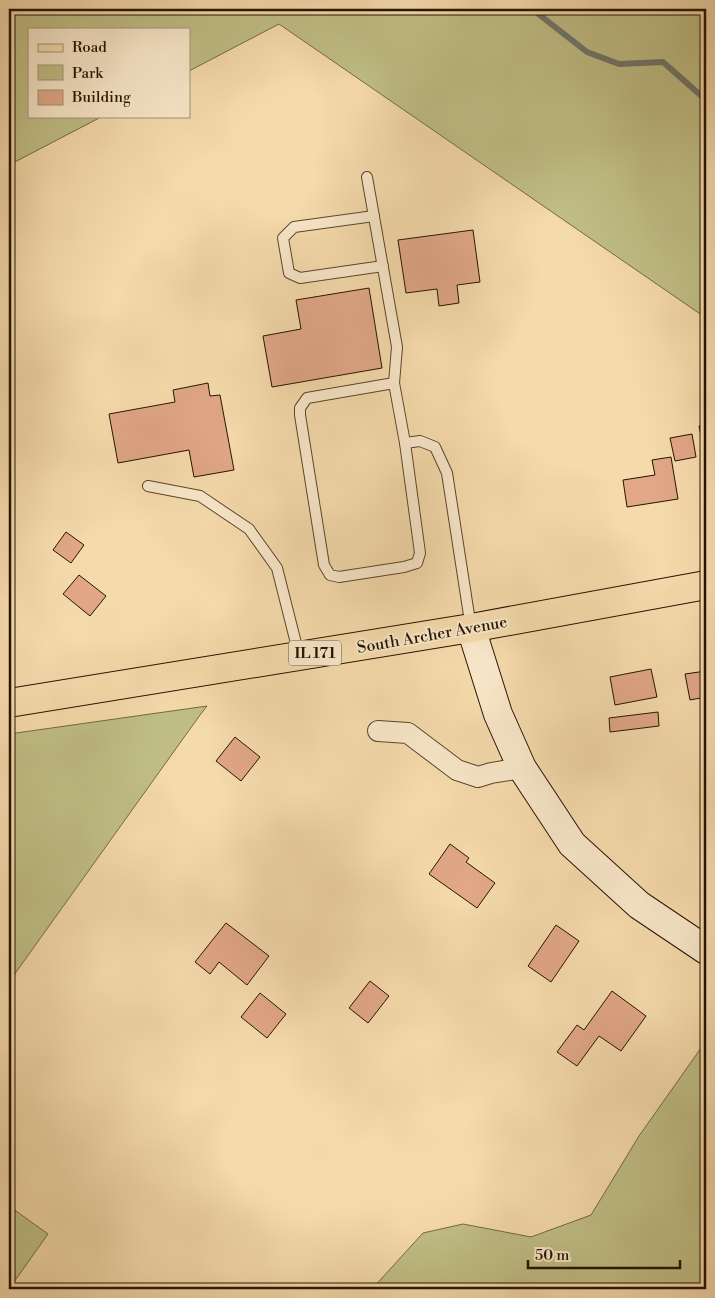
<svg xmlns="http://www.w3.org/2000/svg" width="715" height="1298" font-family="'Libre Bodoni',serif">
  <style>
    .green { fill: #c0be86; stroke: #736943 }
    .lines { fill: none; stroke-linecap: round; stroke-linejoin: round }
    .stream { stroke: #70766d; stroke-width: 6 }
    .building { fill: #e1a787; stroke: #261400 }
    .lane-casing { stroke: #5a462b; stroke-width: 12 }
    .street-casing { stroke: #5a462b; stroke-width: 22 }
    .secondary-casing { stroke: #261400; stroke-width: 30 }
    .primary-casing { stroke: #261400; stroke-width: 30 }
    .lane { stroke: #f8e7c9; stroke-width: 10 }
    .street { stroke: #f8e7c9; stroke-width: 20 }
    .secondary { stroke: #f8e7c9; stroke-width: 28 }
    .primary { stroke: #f5daac; stroke-width: 28 }
    .labels { text-anchor: middle; stroke-width: 4; stroke-linejoin: round; paint-order: stroke }
    .shield { fill: #f8e7c9; stroke: #65533c; stroke-width: 1 }
    .shield-label { font-size: 15px; font-weight: bold; fill: #261400 }
    .street-label { font-size: 16px; fill: #261400; stroke: #f8e7c9 }
  </style>
  <rect width="100%" height="100%" fill="#f5daac"/>
  <filter id="stains"><feTurbulence type="fractalNoise" baseFrequency=".004" numOctaves="4"/><feColorMatrix values="0 0 0 0 .2 0 0 0 0 .09 0 0 0 0 .02 0 0 0 .5 -.17"/></filter>
  <radialGradient id="worn" r=".72"><stop offset=".6" stop-color="#630" stop-opacity="0"/><stop offset="1" stop-color="#630" stop-opacity=".3"/></radialGradient>
  <!-- green -->
  <g class="green">
    <polygon points="9,9 706,9 706,318 279,24 189,71 189,29 29,29 29,116 103,116 9,165"/>
    <polygon points="207,706 200,715 9,982 9,734"/>
    <polygon points="706,1041 706,1289 372,1289 423,1233 463,1224 531,1237 591,1215 639,1136"/>
    <polygon points="9,1206 48,1234 9,1289"/>
  </g>
  <g class="lines">
    <!-- stream -->
    <polyline class="stream" points="532,9 587,52 619,64 663,62 706,100"/>
  </g>
  <!-- building -->
  <g class="building">
    <polygon points="473,230 480,282 457,285 459,303 439,306 437,289 406,293 398,240"/>
    <polygon points="369,288 382,368 272,387 263,336 301,329 296,300"/>
    <polygon points="208,383 210,396 220,395 234,470 194,477 189,450 118,463 109,414 175,402 173,390"/>
    <polygon points="706,425 706,456 705,456 699,426"/>
    <polygon points="692,434 696,457 675,461 670,438"/>
    <polygon points="671,457 678,499 627,507 623,480 655,475 652,460"/>
    <polygon points="66,532 84,545 71,563 53,550"/>
    <polygon points="79,575 106,596 90,616 63,594"/>
    <polygon points="651,669 657,697 615,705 610,677"/>
    <polygon points="706,671 706,697 690,700 685,674"/>
    <polygon points="658,712 659,726 610,732 609,718"/>
    <polygon points="235,737 260,757 241,781 216,761"/>
    <polygon points="450,844 469,858 466,862 495,883 477,908 429,874"/>
    <polygon points="226,923 269,956 247,985 219,962 210,974 195,962"/>
    <polygon points="556,925 579,941 551,982 528,966"/>
    <polygon points="370,981 389,996 368,1023 349,1008"/>
    <polygon points="612,991 646,1016 621,1051 599,1036 577,1066 557,1052 577,1025 584,1030"/>
    <polygon points="260,993 286,1014 267,1038 241,1017"/>
  </g>
  <g class="lines">
    <!-- lane casing -->
    <g class="lane-casing">
      <g id="lane">
        <polyline points="367,177 397,347 394,383"/>
        <polyline points="374,216 294,227 283,238 289,273 300,278 383,266"/>
        <polygon points="394,383 405,443 420,553 417,563 404,567 339,577 330,575 324,565 300,415 300,408 307,398"/>
        <polyline points="405,443 420,441 435,447 447,473 471,628"/>
        <polyline points="148,486 200,496 249,529 277,568 299,655"/>
      </g>
    </g>
    <!-- street casing -->
    <g class="street-casing">
      <polyline id="street" points="378,731 408,733 457,770 478,777 491,773 522,768"/>
    </g>
    <!-- secondary casing -->
    <g class="secondary-casing">
      <polyline id="secondary" points="471,628 498,714 522,768 572,844 639,905 706,950"/>
    </g>
    <!-- primary casing -->
    <g class="primary-casing">
      <polyline id="primary" points="9,703 471,628 706,585"/>
    </g>
    <!-- lane -->
    <use href="#lane" class="lane"/>
    <!-- street -->
    <use href="#street" class="street"/>
    <!-- secondary -->
    <use href="#secondary" class="secondary"/>
    <!-- primary -->
    <use href="#primary" class="primary"/>
  </g>
  <g class="labels">
    <!-- shield labels -->
    <rect class="shield" x="289" y="640.5" width="52" height="25" rx="4"/>
    <g class="shield-label">
      <text x="315" y="658">IL 171</text>
    </g>
    <!-- street labels -->
    <g class="street-label">
      <text transform="translate(432 634) rotate(-10)" y="6">South Archer Avenue</text>
    </g>
  </g>
  <!-- margin -->
  <rect width="715" height="1298" fill="none" stroke="#f5daac" stroke-width="30"/>
  <rect x="10" y="10" width="695" height="1278" fill="none" stroke="#261400" stroke-width="2.5"/>
  <rect x="15" y="15" width="685" height="1268" fill="none" stroke="#261400"/>
  <!-- legend -->
  <rect x="28" y="28" width="162" height="90" fill="#f8e7c9" stroke="#a49379"/>
  <rect x="38" y="44" width="25" height="8" fill="#f5daac" stroke="#a49379"/>
  <text x="72" y="52" font-size="15" fill="#261400">Road</text>
  <rect x="38" y="65" width="25" height="15" fill="#c0be86" stroke="#a49379"/>
  <text x="72" y="78" font-size="15" fill="#261400">Park</text>
  <rect x="38" y="90" width="25" height="15" fill="#e1a787" stroke="#a49379"/>
  <text x="72" y="102" font-size="15" fill="#261400">Building</text>
  <!-- scale -->
  <path d="M528 1260v8h152v-8" fill="none" stroke="#261400" stroke-width="2.5"/>
  <text x="535" y="1260" font-size="15" fill="#261400" stroke="#f8e7c9" stroke-width="4" paint-order="stroke">50 m</text>
  <rect width="100%" height="100%" filter="url(#stains)"/>
  <rect width="100%" height="100%" fill="url(#worn)"/>
</svg>
